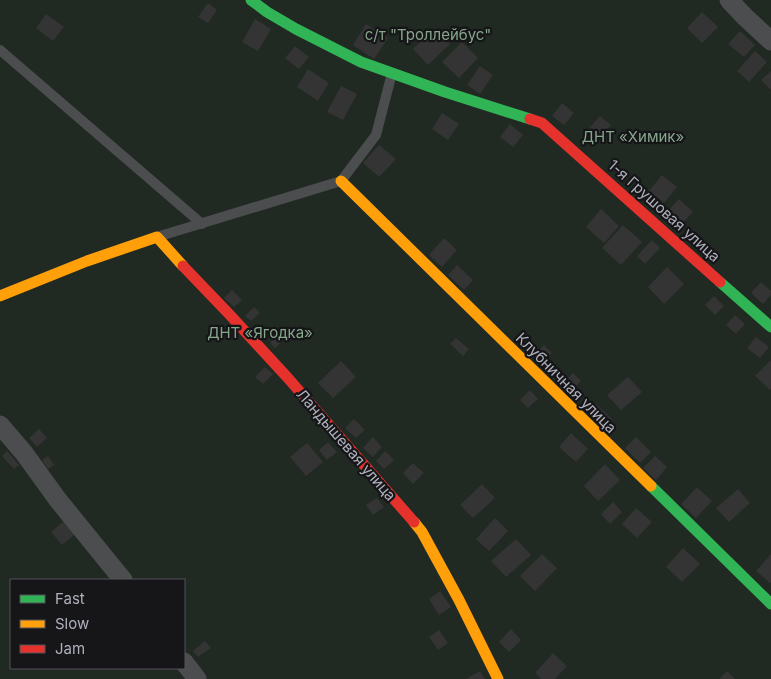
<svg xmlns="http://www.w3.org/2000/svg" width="771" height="679" font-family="Inter,sans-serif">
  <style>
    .green { fill: #212923; fill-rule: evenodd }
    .building { fill: #343434 }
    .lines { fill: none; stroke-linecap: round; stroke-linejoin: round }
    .lane { stroke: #4c4d4f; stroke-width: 10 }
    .street { stroke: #4c4d4f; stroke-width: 19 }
    .fast { stroke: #30b455; stroke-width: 11 }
    .slow { stroke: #ff9f0a; stroke-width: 11 }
    .jam { stroke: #e5322d; stroke-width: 11 }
    .labels { text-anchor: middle; stroke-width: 4.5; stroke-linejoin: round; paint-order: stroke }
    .park-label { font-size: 15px; fill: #86a68b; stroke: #161518 }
    .street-label { font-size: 15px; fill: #aeb1bc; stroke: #161518 }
  </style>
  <rect width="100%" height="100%" fill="#1c1c1c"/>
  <!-- green -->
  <path class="green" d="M 0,0 L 771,0 L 771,679 L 0,679 ZM 11,580 L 184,580 L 184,668 L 11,668 Z"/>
  <!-- building -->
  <g class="building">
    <polygon points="208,3 217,10 208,23 198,17"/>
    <polygon points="702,12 718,27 702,43 687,28"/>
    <polygon points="46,14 64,27 53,41 36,28"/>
    <polygon points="255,19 271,29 258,51 242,42"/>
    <polygon points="366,24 388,38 374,59 353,45"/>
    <polygon points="435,28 450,44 428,65 413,49"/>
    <polygon points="740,31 755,45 744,57 728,44"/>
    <polygon points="462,42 478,58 459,78 442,62"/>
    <polygon points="295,46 309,57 299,69 285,58"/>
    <polygon points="755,51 767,62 749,82 737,71"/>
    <polygon points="480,66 493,75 480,94 467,85"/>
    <polygon points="308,69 329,83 318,101 297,87"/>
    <polygon points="771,71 771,90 761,80"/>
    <polygon points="341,86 357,94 343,120 327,112"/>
    <polygon points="562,103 574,113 564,125 552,116"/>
    <polygon points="442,113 459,124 448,140 432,129"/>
    <polygon points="600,116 611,125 594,144 584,134"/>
    <polygon points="510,124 523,135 513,147 500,137"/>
    <polygon points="379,145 396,159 379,177 363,163"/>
    <polygon points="662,175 677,187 664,203 649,191"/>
    <polygon points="679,199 693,212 676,230 662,217"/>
    <polygon points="601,209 619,226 604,243 586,227"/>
    <polygon points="623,225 642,242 621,265 602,248"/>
    <polygon points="444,238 457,250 442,267 429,255"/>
    <polygon points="652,240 660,248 645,264 637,256"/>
    <polygon points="457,265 473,280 464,290 448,275"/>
    <polygon points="667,267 684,284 664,304 648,287"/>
    <polygon points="761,282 771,291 771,295 763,304 751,293"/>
    <polygon points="232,290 242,300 234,307 224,298"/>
    <polygon points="714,296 724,306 715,315 705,305"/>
    <polygon points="254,307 260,313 251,321 245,316"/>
    <polygon points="735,315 745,324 736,334 726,325"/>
    <polygon points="276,336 282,342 275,348 270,343"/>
    <polygon points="756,337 769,347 760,358 747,348"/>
    <polygon points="456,338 469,349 463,356 450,344"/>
    <polygon points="544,345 552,353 542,364 534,356"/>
    <polygon points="771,360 771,389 770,390 755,376"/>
    <polygon points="341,361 356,377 333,398 318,383"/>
    <polygon points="265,367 273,374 263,384 255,377"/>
    <polygon points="573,373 581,381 570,392 562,384"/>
    <polygon points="628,377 642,392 621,410 607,395"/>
    <polygon points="530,390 538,399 528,408 520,400"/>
    <polygon points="596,404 612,419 603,428 587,413"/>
    <polygon points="354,419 365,430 356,438 345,428"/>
    <polygon points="39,429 47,438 37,447 29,438"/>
    <polygon points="571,433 588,449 576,462 559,447"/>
    <polygon points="373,437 382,447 373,457 363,448"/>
    <polygon points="636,437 651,452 640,463 625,448"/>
    <polygon points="328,442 337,452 327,460 319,450"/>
    <polygon points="307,443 323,462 306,476 290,457"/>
    <polygon points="7,451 19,465 14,469 2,456"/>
    <polygon points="385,451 394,460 384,469 376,461"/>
    <polygon points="48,456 54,465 48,469 42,460"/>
    <polygon points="655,456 667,467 656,480 643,468"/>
    <polygon points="413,463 424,473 413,484 403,473"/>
    <polygon points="605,464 620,480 598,501 584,486"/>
    <polygon points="482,484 495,498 473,518 460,505"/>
    <polygon points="697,487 712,501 696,518 681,504"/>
    <polygon points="738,489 750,503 729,522 716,508"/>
    <polygon points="377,498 384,507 373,515 366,505"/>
    <polygon points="613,502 622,512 610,524 601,514"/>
    <polygon points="636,508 652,522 637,538 622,524"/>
    <polygon points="495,518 508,531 489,551 476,539"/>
    <polygon points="64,521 75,534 62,545 51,532"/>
    <polygon points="516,539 531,555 506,577 491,561"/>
    <polygon points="683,548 700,564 682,582 666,567"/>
    <polygon points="542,554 557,568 535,591 520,576"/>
    <polygon points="771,554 771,582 770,583 756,571"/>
    <polygon points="440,591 451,607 439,615 429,599"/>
    <polygon points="511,629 521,640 509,652 499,642"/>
    <polygon points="439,630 448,643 438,650 429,637"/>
    <polygon points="205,641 211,648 198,657 193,651"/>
    <polygon points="553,653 567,666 555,679 541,679 535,673"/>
    <polygon points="480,671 485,679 466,679"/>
    <polygon points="727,671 735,679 719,679"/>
  </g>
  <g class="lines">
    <!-- lane -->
    <g class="lane">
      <polyline points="0,50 202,224"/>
      <polyline points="160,236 341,181 376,135 392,73"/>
    </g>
    <!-- street -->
    <g class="street">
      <polyline points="729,0 744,16 771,41"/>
      <polyline points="0,425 24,453 58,500 123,580"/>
      <polyline points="184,662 197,679"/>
    </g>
    <!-- fast -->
    <g class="fast">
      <polyline points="251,0 267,12 296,29 361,62 445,92 530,119"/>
      <polyline points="720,282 771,327"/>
      <polyline points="651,486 771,604"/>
    </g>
    <!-- slow -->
    <g class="slow">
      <polyline points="341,181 651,486"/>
      <polyline points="0,296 87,261 157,237 183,266"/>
      <polyline points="414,522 422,532 459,600 498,679"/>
    </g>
    <!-- jam -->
    <g class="jam">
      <polyline points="530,119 542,123 720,282"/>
      <polyline points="183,266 229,314 287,377 414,522"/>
    </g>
  </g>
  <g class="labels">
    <!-- park labels -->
    <g class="park-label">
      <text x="428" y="40">с/т "Троллейбус"</text>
      <text x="633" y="142">ДНТ «Химик»</text>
      <text x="260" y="338">ДНТ «Ягодка»</text>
    </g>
    <!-- street labels -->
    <g class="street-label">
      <text transform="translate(664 211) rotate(42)" y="5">1-я Грушовая улица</text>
      <text transform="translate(566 383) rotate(45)" y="5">Клубничная улица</text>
      <text transform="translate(346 445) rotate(49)" y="5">Ландышевая улица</text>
    </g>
  </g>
  <!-- legend -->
  <rect x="10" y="579" width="175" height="90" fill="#161518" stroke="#53535a"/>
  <rect x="20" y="595" width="25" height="8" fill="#30b455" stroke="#53535a"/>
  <text x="55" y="604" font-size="15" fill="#aeb1bc">Fast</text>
  <rect x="20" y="620" width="25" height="8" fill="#ff9f0a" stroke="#53535a"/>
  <text x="55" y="629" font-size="15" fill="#aeb1bc">Slow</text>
  <rect x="20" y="645" width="25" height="8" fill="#e5322d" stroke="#53535a"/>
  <text x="55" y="654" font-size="15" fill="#aeb1bc">Jam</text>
</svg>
